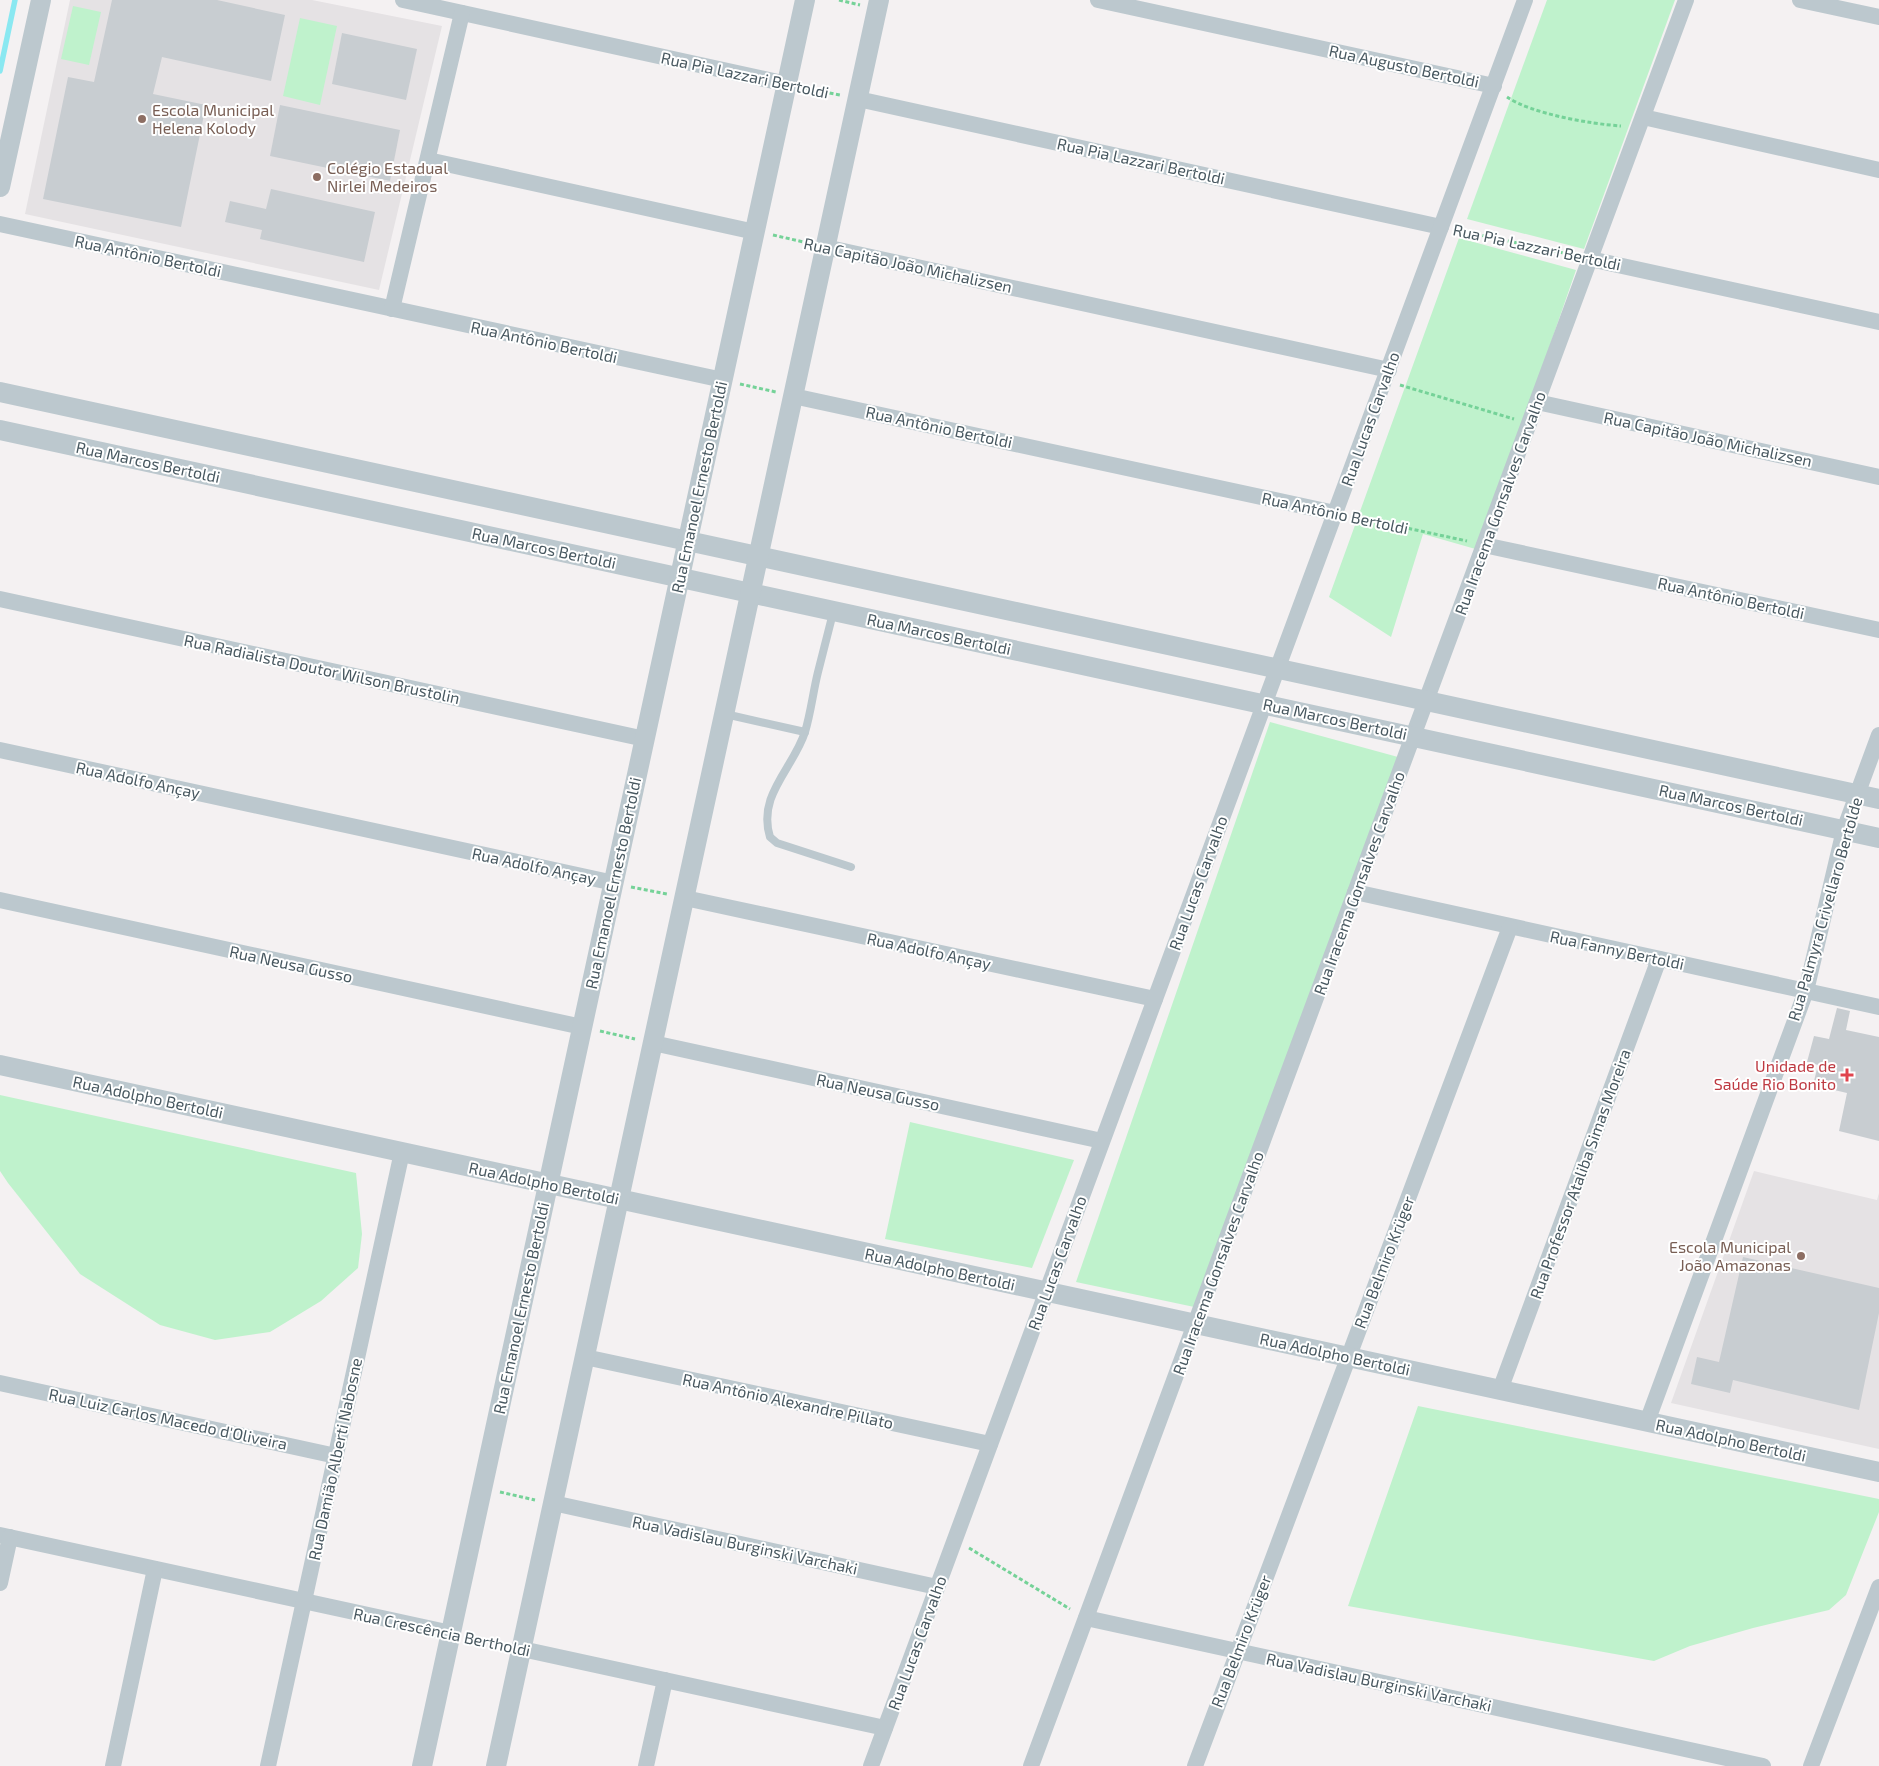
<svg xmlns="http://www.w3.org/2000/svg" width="1879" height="1766" font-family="'Exo 2',sans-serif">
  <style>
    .education { fill: #e5e2e4 }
    .green { fill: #bff2cc }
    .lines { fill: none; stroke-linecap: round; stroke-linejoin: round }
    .stream { stroke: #8ae8f1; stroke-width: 5.5 }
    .building { fill: #c8cdd1 }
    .path { stroke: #75d298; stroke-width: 3; stroke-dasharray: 4 2.5; stroke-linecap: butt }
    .service { stroke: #bcc8ce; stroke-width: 8 }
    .minor { stroke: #bcc8ce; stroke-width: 16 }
    .tertiary { stroke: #bcc8ce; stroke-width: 20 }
    .education-dot { fill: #8d6e63; stroke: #fff; stroke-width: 2 }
    .health-dot { fill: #e0444e; stroke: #fff; stroke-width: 2 }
    .labels { text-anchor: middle; stroke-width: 4; stroke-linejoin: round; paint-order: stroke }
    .street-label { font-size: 16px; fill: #485860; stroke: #fff }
    .education-label { font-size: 16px; fill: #785e54; stroke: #fff; text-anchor: start }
    .health-label { font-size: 16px; fill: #be3a42; stroke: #fff; text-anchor: end }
  </style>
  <rect width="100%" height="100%" fill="#f4f1f2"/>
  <!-- education -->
  <g class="education">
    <polygon points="70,0 312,0 442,26 379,290 25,214"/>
    <polygon points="1754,1171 1877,1200 1879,1193 1879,1449 1671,1403"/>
  </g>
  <!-- green -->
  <g class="green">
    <polygon points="1547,0 1675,0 1584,249 1467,219"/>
    <polygon points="73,6 101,12 89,65 61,59"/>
    <polygon points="300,18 337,26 320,105 283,96"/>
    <polygon points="1459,238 1576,270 1479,550 1423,534 1391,637 1329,597"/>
    <polygon points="1270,722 1398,757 1199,1308 1076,1282"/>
    <polygon points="0,1095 356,1173 362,1234 358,1268 321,1301 270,1332 215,1340 160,1325 80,1274 8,1183 0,1171"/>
    <polygon points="910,1122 1074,1160 1032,1268 885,1239"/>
    <polygon points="1418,1406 1879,1499 1879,1512 1846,1595 1829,1610 1753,1628 1690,1646 1654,1661 1348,1606"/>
  </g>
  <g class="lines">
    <!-- stream -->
    <polyline class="stream" points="0,71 15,0"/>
  </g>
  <!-- building -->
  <g class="building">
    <polygon points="112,0 217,0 285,15 271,81 162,57 153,94 206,105 181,227 43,199 68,77 94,82"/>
    <polygon points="342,33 417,49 406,100 332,84"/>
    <polygon points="280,105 400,130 390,181 270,156"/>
    <polygon points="271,189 375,212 364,262 260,239 262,230 225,222 230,201 266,209"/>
    <polygon points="1837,1008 1850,1011 1846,1030 1879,1037 1879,1141 1839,1131 1847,1093 1813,1085 1818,1065 1807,1062 1814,1036 1829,1039"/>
    <polygon points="1743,1257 1879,1288 1879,1313 1859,1410 1733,1380 1730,1393 1691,1384 1697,1357 1719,1362"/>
  </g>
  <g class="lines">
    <!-- path -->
    <g class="path">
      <polyline points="839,0 860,5"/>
      <polyline points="804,88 840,95"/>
      <path d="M 1507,97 C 1532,114 1591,124 1621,126"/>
      <polyline points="1457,230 1573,255"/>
      <polyline points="773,235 808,243"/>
      <polyline points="740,384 776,392"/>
      <polyline points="1400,385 1514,419"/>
      <polyline points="1351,516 1467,541"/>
      <polyline points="631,887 667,894"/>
      <polyline points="600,1031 635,1039"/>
      <polyline points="500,1492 535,1500"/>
      <polyline points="969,1548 1070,1609"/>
      <polyline points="468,1637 504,1645"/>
    </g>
    <!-- service -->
    <g class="service">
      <path d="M 833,613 C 828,633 823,652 818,672 C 813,692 811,712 805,732 C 793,769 757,795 770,837 L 777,843 L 851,867"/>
      <polyline points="725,714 805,732"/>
    </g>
    <!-- minor -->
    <g class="minor">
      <polyline points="403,0 787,84"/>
      <polyline points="1098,0 1494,86"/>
      <polyline points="1800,0 1879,17"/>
      <polyline points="858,99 1441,227"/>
      <polyline points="1643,117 1879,170"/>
      <polyline points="428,160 755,232"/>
      <polyline points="0,224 723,380"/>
      <polyline points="825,247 1389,370"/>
      <polyline points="1590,259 1879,322"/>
      <polyline points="392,309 462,13"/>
      <polyline points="793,396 1335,513"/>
      <polyline points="1537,402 1879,477"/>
      <polyline points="1484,545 1879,630"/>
      <polyline points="0,599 645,739"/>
      <polyline points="0,750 614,883"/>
      <polyline points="1355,892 1879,1007"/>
      <polyline points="685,898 1155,999"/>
      <polyline points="0,900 582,1027"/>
      <polyline points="653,1043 1102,1141"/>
      <polyline points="585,1357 990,1444"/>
      <polyline points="0,1383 336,1456"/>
      <polyline points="1500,1390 1659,959"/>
      <polyline points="1647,1422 1806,991 1844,830 1879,735"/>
      <polyline points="553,1503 937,1587"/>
      <polyline points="0,1535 451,1633"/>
      <polyline points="0,1583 10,1537"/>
      <polyline points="1086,1618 1763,1766"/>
      <polyline points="522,1649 885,1728"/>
      <polyline points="113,1766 155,1569"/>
      <polyline points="268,1766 402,1152"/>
      <polyline points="646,1766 665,1680"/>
      <polyline points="871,1766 1525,0"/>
      <polyline points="1031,1766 1686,0"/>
      <polyline points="1195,1766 1510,927"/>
      <polyline points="1811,1766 1879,1587"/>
    </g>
    <!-- tertiary -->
    <g class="tertiary">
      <polyline points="0,187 41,0"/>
      <polyline points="0,392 1879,799"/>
      <polyline points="0,430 1879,838"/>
      <polyline points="0,1065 1879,1472"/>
      <polyline points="422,1766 805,0"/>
      <polyline points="496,1766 879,0"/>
    </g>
  </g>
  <!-- markers -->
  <g class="education-dot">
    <circle cx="142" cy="119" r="5"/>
    <circle cx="317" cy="177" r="5"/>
    <circle cx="1801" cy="1256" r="5"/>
  </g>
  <path class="health-dot" d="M1844.5 1067.5h5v5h5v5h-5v5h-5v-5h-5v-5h5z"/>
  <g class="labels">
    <!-- street labels -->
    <g class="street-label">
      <text transform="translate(1404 66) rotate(12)" y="6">Rua Augusto Bertoldi</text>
      <text transform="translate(745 75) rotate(12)" y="6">Rua Pia Lazzari Bertoldi</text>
      <text transform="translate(1141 161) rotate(12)" y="6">Rua Pia Lazzari Bertoldi</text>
      <text transform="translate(1537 247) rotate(12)" y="6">Rua Pia Lazzari Bertoldi</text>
      <text transform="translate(148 256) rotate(12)" y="6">Rua Antônio Bertoldi</text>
      <text transform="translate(908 265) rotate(12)" y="6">Rua Capitão João Michalizsen</text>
      <text transform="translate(544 342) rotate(12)" y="6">Rua Antônio Bertoldi</text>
      <text transform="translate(1370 419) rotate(-70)" y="6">Rua Lucas Carvalho</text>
      <text transform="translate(939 427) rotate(12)" y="6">Rua Antônio Bertoldi</text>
      <text transform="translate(1708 439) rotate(12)" y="6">Rua Capitão João Michalizsen</text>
      <text transform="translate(148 462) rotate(12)" y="6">Rua Marcos Bertoldi</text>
      <text transform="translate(699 487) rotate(-78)" y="6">Rua Emanoel Ernesto Bertoldi</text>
      <text transform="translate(1500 503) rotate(-70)" y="6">Rua Iracema Gonsalves Carvalho</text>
      <text transform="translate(1335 513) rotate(12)" y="6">Rua Antônio Bertoldi</text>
      <text transform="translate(544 548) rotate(12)" y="6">Rua Marcos Bertoldi</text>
      <text transform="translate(1731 598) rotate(12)" y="6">Rua Antônio Bertoldi</text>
      <text transform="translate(939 634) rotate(12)" y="6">Rua Marcos Bertoldi</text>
      <text transform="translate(322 669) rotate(12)" y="6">Rua Radialista Doutor Wilson Brustolin</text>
      <text transform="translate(1335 719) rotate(12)" y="6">Rua Marcos Bertoldi</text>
      <text transform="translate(138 780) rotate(12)" y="6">Rua Adolfo Ançay</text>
      <text transform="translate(1731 805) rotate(12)" y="6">Rua Marcos Bertoldi</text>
      <text transform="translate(534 866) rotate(12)" y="6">Rua Adolfo Ançay</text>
      <text transform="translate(613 883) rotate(-78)" y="6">Rua Emanoel Ernesto Bertoldi</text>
      <text transform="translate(1198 883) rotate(-70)" y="6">Rua Lucas Carvalho</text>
      <text transform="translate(1359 883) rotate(-70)" y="6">Rua Iracema Gonsalves Carvalho</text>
      <text transform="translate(1825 909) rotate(-74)" y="6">Rua Palmyra Crivellaro Bertolde</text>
      <text transform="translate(1617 950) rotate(12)" y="6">Rua Fanny Bertoldi</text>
      <text transform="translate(929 951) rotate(12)" y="6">Rua Adolfo Ançay</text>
      <text transform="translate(291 964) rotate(12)" y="6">Rua Neusa Gusso</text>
      <text transform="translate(878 1092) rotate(12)" y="6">Rua Neusa Gusso</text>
      <text transform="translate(148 1097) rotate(12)" y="6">Rua Adolpho Bertoldi</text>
      <text transform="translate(1580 1174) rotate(-70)" y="6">Rua Professor Ataliba Simas Moreira</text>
      <text transform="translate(544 1183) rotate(12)" y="6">Rua Adolpho Bertoldi</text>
      <text transform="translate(1384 1262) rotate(-69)" y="6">Rua Belmiro Krüger</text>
      <text transform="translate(1057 1263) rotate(-70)" y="6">Rua Lucas Carvalho</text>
      <text transform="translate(1218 1263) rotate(-70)" y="6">Rua Iracema Gonsalves Carvalho</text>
      <text transform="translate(940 1269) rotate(12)" y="6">Rua Adolpho Bertoldi</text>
      <text transform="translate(521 1308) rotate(-78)" y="6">Rua Emanoel Ernesto Bertoldi</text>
      <text transform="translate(1335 1354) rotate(12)" y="6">Rua Adolpho Bertoldi</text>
      <text transform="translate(788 1401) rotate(12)" y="6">Rua Antônio Alexandre Pillato</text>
      <text transform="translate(168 1419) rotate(12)" y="6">Rua Luiz Carlos Macedo d'Oliveira</text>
      <text transform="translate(1731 1440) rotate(12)" y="6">Rua Adolpho Bertoldi</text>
      <text transform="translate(335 1459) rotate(-78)" y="6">Rua Damião Alberti Nabosne</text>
      <text transform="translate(745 1545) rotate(12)" y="6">Rua Vadislau Burginski Varchaki</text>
      <text transform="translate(442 1632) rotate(12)" y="6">Rua Crescência Bertholdi</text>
      <text transform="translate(1241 1641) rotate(-69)" y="6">Rua Belmiro Krüger</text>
      <text transform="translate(917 1643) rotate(-70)" y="6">Rua Lucas Carvalho</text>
      <text transform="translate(1379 1682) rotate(12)" y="6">Rua Vadislau Burginski Varchaki</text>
    </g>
    <!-- education labels -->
    <g class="education-label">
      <text x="152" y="116">Escola Municipal<tspan x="152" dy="18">Helena Kolody</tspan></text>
      <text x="327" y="174">Colégio Estadual<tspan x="327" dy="18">Nirlei Medeiros</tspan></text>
      <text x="1791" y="1253" text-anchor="end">Escola Municipal<tspan x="1791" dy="18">João Amazonas</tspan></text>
    </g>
    <!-- health labels -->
    <g class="health-label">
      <text x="1836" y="1072">Unidade de<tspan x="1836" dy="18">Saúde Rio Bonito</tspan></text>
    </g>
  </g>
</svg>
